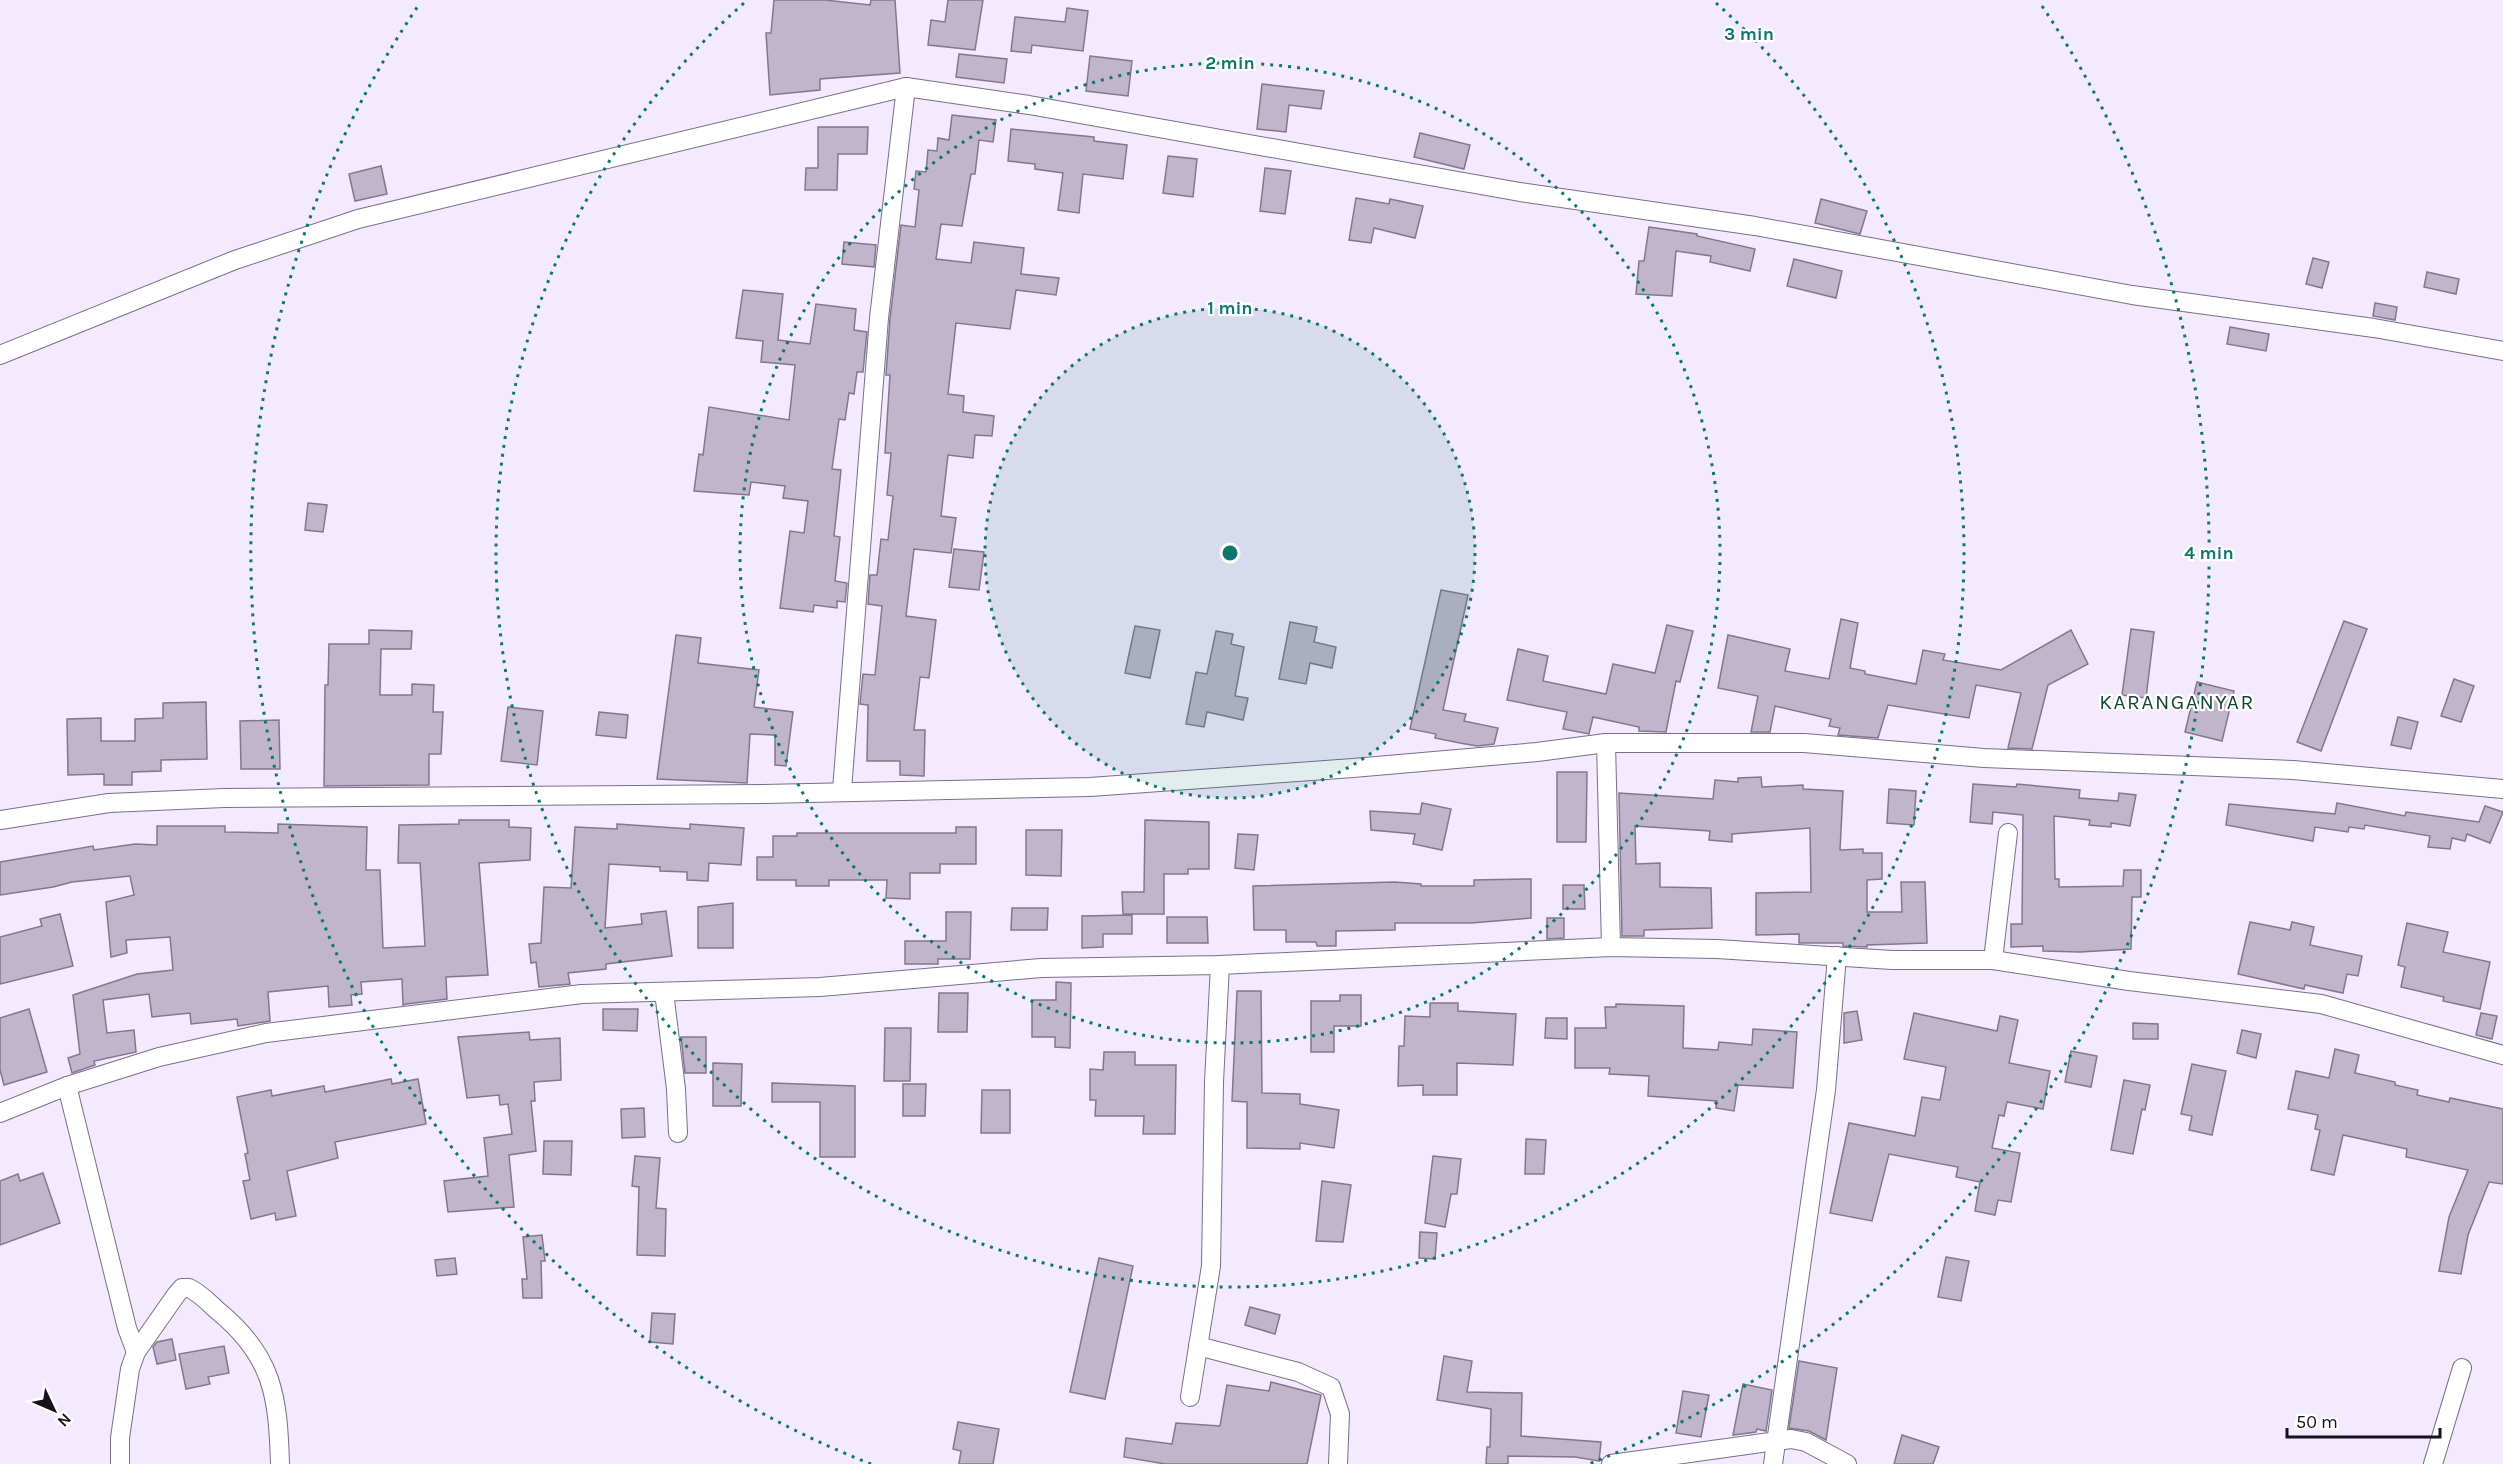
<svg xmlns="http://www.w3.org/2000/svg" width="2503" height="1464" font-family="Karla,sans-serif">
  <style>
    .building { fill: #c1b5cd; stroke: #82778e; stroke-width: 1.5 }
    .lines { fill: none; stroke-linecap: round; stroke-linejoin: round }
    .street-casing { stroke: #796e84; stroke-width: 20 }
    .street { stroke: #fff; stroke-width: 18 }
    .ring { fill: none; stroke: #0f766e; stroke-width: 3; stroke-dasharray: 3 6 }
    .labels { text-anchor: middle; stroke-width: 4.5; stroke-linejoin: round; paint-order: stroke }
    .quarter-label { font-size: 21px; letter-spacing: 1.5px; fill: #184634; stroke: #fff }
    .centre { fill: #0f766e; stroke: #fff; stroke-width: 3 }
    .ring-label { font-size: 18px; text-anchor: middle; font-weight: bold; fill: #0f766e; stroke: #fff; stroke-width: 4.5; stroke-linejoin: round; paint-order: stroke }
  </style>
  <rect width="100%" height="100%" fill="#f4eaff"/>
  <!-- building -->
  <g class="building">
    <polygon points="774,0 825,0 870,5 871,0 895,0 900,73 820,79 820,90 770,95 766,33 771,33"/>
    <polygon points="948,0 983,0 975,50 928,45 931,20 945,22"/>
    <polygon points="1067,8 1088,11 1083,51 1032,45 1031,53 1011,51 1015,17 1065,22"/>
    <polygon points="959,54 1007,59 1004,83 956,77"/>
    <polygon points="1090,56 1132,61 1128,96 1086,91"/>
    <polygon points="1262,84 1324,91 1321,109 1289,105 1286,132 1257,129"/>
    <polygon points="952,115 996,120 993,142 979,140 975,174 971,174 962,226 941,224 936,259 971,263 974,242 1024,248 1021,274 1059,278 1056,295 1016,290 1010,329 956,323 948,394 964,396 963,412 994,416 992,436 975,435 973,458 948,455 941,516 956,518 951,553 914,549 906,616 936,620 929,678 920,677 914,730 925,730 924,776 900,775 900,761 867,761 868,705 860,704 863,674 875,675 882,606 868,604 870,575 877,575 881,539 888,540 893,496 887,495 891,453 885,453 890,375 886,375 890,319 901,225 915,227 919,190 914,189 916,171 926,172 928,150 937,151 938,138 949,140"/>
    <polygon points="818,127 868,127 867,154 838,154 837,190 805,190 806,168 818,168"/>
    <polygon points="1011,129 1094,137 1094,141 1127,145 1123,179 1083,174 1079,213 1058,210 1063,173 1035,169 1035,164 1008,161"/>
    <polygon points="1420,133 1470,145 1464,169 1414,157"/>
    <polygon points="1168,156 1197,159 1193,197 1163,193"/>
    <polygon points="381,166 387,194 355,201 349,174"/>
    <polygon points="1265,168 1291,171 1285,214 1260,211"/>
    <polygon points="1356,198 1389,204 1390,199 1423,206 1415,238 1374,228 1371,243 1349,240"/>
    <polygon points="1821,199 1867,211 1860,234 1815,223"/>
    <polygon points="1649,227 1697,234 1697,236 1755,249 1750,271 1710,262 1711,256 1676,251 1672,296 1636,294 1639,261 1644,261"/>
    <polygon points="844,242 876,245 874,267 842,264"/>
    <polygon points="2313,258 2329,262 2322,288 2306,284"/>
    <polygon points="1794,259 1842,271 1836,298 1787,286"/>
    <polygon points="2427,272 2459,279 2456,294 2424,287"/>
    <polygon points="743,290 783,294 778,340 810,344 816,304 856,309 854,330 867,332 863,372 857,372 854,394 849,393 845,420 839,419 832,469 841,470 834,536 840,537 835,581 847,583 845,602 837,601 837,608 814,605 813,612 780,608 790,531 804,533 808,501 783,498 785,486 751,482 749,495 694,491 699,454 703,455 709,407 789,420 795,365 761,362 763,341 736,338"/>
    <polygon points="2375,303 2397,307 2395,320 2373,316"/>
    <polygon points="2230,327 2269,334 2266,351 2227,344"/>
    <polygon points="308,503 327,505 323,532 305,530"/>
    <polygon points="954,549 984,552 979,590 949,587"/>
    <polygon points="1441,590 1468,595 1443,710 1466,714 1464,721 1498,728 1494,744 1477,746 1460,743 1435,738 1436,734 1410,729"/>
    <polygon points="1841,619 1858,623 1850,668 1865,671 1865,674 1916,684 1923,650 1945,654 1943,660 2001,670 2071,630 2088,664 2048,685 2032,749 2008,748 2021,693 1976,685 1969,718 1888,705 1878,738 1838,735 1840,728 1829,726 1831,719 1775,706 1770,732 1751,732 1758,696 1718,688 1728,635 1790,649 1785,671 1829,679"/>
    <polygon points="2344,621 2367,629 2321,751 2297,742"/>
    <polygon points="1290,622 1317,627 1314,642 1336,647 1332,668 1310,663 1306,684 1279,679"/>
    <polygon points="1667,625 1693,631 1680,682 1676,681 1666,732 1639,731 1639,727 1593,717 1589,734 1563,729 1567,712 1507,700 1518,649 1548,656 1543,681 1606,694 1613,664 1655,673"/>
    <polygon points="1135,626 1160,630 1150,678 1125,673"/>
    <polygon points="2131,629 2154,632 2146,698 2122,695"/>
    <polygon points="369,630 412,631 411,649 381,649 380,695 412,695 412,684 434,685 433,712 443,712 441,754 429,754 429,785 324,786 325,685 328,685 329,644 369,644"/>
    <polygon points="1216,631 1233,634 1231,644 1244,647 1235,696 1248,698 1243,720 1207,712 1204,727 1186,724 1196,672 1207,674"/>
    <polygon points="676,635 701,638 698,663 759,670 754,707 793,712 786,766 775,765 775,735 750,734 747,783 657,779"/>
    <polygon points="2454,679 2474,686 2461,722 2441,716"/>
    <polygon points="2197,682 2234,691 2222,741 2185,732"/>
    <polygon points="206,702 207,759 161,760 161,771 132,772 132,785 104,785 104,774 68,775 67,719 101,718 101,741 135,741 135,719 163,718 163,703"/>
    <polygon points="508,707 543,711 537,765 501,761"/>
    <polygon points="599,712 628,715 626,738 596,735"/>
    <polygon points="2398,717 2418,722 2411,749 2391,745"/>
    <polygon points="279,720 280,769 241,769 240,721"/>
    <polygon points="1557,772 1587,772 1586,842 1557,842"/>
    <polygon points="1761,777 1762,787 1803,785 1803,789 1843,791 1840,850 1863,849 1863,853 1882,853 1882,879 1867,880 1867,912 1902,912 1901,882 1925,882 1927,943 1867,945 1867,947 1843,946 1843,943 1799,943 1799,934 1756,935 1756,893 1811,892 1810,828 1732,834 1732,842 1709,840 1710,831 1635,826 1636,864 1660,863 1660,887 1711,888 1712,928 1644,930 1644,936 1622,936 1619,793 1713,799 1715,780 1738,782 1738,778"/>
    <polygon points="1973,784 2016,787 2017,784 2080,790 2079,798 2118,801 2119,793 2136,795 2130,826 2111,823 2111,827 2089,825 2090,820 2054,816 2055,879 2059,879 2059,887 2123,886 2124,870 2141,870 2141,897 2132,897 2131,949 2080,952 2043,951 2043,946 2011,947 2011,924 2022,924 2023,815 1993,812 1992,824 1970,822"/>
    <polygon points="1889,789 1916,791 1914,825 1887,823"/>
    <polygon points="1422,803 1451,809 1442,850 1413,844 1415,834 1371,830 1370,811 1420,814"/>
    <polygon points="2337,803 2405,816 2406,812 2479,822 2485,806 2503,812 2490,843 2467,834 2465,841 2452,838 2450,849 2428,847 2430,836 2365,825 2364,829 2349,827 2348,832 2315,827 2313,841 2226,825 2229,804 2335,814"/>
    <polygon points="459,820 509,820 509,827 531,828 530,860 479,863 488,975 446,977 447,999 406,1004 403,1005 402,979 361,982 362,994 351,995 352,1005 329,1007 328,986 268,992 270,1021 238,1026 237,1019 191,1024 190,1013 152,1017 149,994 103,1000 107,1033 134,1030 136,1052 94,1061 95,1065 72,1073 68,1058 80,1054 73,995 137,974 173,970 170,937 126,940 127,953 111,957 106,902 134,895 130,876 72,882 53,887 0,895 0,862 93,846 94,850 135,844 157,845 157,826 225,826 225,832 278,833 278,824 367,827 366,870 380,870 383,948 425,946 420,863 398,863 399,825 459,824"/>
    <polygon points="1145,820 1209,822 1209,869 1188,869 1188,874 1164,874 1164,914 1123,914 1122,892 1144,892"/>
    <polygon points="617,824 690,829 690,824 744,828 741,865 709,863 708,881 687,880 687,872 660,871 660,867 609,864 605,928 642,924 641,914 666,911 672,956 606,964 606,969 568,973 570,984 539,987 536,962 531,963 529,944 541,943 544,887 571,888 575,827 617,829"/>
    <polygon points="956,827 976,827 976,864 940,864 940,873 910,873 910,899 886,898 887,880 829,880 829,886 796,886 796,880 757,880 757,857 773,857 773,836 797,836 797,833 956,833"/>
    <polygon points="1026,830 1062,830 1061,876 1026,875"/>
    <polygon points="1238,834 1258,835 1254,870 1235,868"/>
    <polygon points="1531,879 1531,918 1471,923 1395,923 1395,930 1336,931 1336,946 1317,946 1316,942 1286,942 1286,930 1254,930 1253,886 1395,882 1421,884 1421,886 1474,886 1474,880"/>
    <polygon points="1563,885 1584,885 1585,909 1563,909"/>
    <polygon points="733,903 733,948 698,948 698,907"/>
    <polygon points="1012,908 1048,908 1047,930 1011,930"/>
    <polygon points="946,912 971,912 970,959 938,959 938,964 905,964 905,941 946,941"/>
    <polygon points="60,914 73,966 0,984 0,937 42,926 40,919"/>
    <polygon points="1132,915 1132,934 1103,934 1103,947 1082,948 1082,916"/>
    <polygon points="1167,917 1207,917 1208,943 1167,943"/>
    <polygon points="1547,918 1564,918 1564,938 1547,939"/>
    <polygon points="2250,922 2290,930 2292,922 2314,927 2310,945 2362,956 2358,976 2347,974 2343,993 2305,985 2304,989 2238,974"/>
    <polygon points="2407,923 2448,932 2443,952 2490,962 2480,1009 2443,1001 2444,997 2401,987 2405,967 2398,965"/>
    <polygon points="1056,982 1071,983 1070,1048 1055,1047 1055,1037 1032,1037 1032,1000 1056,1000"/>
    <polygon points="1237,991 1261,991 1262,1093 1300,1094 1300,1104 1339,1110 1334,1148 1300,1143 1300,1149 1247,1148 1247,1102 1232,1101"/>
    <polygon points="939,993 968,993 967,1032 938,1032"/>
    <polygon points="1340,995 1361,995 1361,1026 1334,1026 1334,1052 1311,1052 1311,1001 1340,1001"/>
    <polygon points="1430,1003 1458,1003 1458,1011 1516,1014 1513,1065 1457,1063 1457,1095 1423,1095 1423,1085 1398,1086 1399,1046 1404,1046 1405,1016 1430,1017"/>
    <polygon points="1616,1004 1684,1006 1683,1048 1718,1050 1719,1042 1752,1045 1753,1029 1797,1032 1793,1088 1738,1085 1734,1111 1716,1108 1717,1101 1648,1096 1649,1076 1609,1074 1610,1068 1575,1068 1575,1028 1606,1028 1605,1007 1616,1007"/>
    <polygon points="29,1009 47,1072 4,1085 0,1070 0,1018"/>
    <polygon points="603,1009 638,1009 637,1031 603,1030"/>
    <polygon points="1857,1011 1862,1040 1844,1043 1844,1013"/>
    <polygon points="1914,1013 1997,1031 2000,1016 2018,1020 2009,1063 2050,1071 2043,1109 2007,1102 2004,1116 1999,1115 1992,1148 2020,1153 2011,1202 1998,1200 1995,1215 1975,1211 1980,1182 1956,1177 1958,1167 1889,1154 1872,1221 1830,1213 1849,1123 1915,1136 1922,1097 1940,1100 1946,1067 1904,1059"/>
    <polygon points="2481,1013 2497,1016 2492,1039 2476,1035"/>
    <polygon points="1546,1018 1567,1018 1567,1039 1545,1038"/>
    <polygon points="2133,1023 2158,1024 2158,1039 2133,1039"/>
    <polygon points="885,1028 911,1028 910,1081 884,1081"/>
    <polygon points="2242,1030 2261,1034 2256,1058 2237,1053"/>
    <polygon points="529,1032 530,1040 560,1038 561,1080 534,1082 535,1101 531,1101 536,1151 509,1155 514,1207 448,1212 444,1181 488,1176 484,1138 512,1134 508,1104 500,1105 499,1095 467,1098 458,1037"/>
    <polygon points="681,1037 706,1037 706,1073 685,1073"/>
    <polygon points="2335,1049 2359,1055 2355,1073 2395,1082 2395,1085 2418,1090 2417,1095 2449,1102 2450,1098 2503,1109 2503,1184 2489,1182 2468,1235 2461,1274 2439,1271 2449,1217 2468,1170 2406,1157 2407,1149 2343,1135 2334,1175 2311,1170 2320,1130 2315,1129 2318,1115 2288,1109 2296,1071 2329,1078"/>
    <polygon points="2071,1051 2097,1056 2091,1087 2065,1082"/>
    <polygon points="1104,1052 1135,1052 1135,1065 1176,1065 1175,1134 1143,1134 1144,1116 1095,1116 1096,1100 1090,1100 1090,1069 1103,1070"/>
    <polygon points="713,1063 742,1064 741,1106 713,1106"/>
    <polygon points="2192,1064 2226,1071 2212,1135 2189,1130 2192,1116 2181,1114"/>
    <polygon points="391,1079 392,1084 418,1079 426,1124 335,1142 338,1158 287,1171 296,1216 276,1220 275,1213 251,1219 243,1181 250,1180 245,1154 248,1153 237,1097 271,1090 272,1096 324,1086 325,1092"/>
    <polygon points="2124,1080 2150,1085 2145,1110 2142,1109 2133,1154 2111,1150"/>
    <polygon points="772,1083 855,1086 855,1157 820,1157 820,1102 772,1102"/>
    <polygon points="903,1084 926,1084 925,1116 903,1116"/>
    <polygon points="982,1090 1010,1090 1010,1133 981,1133"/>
    <polygon points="644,1108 645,1137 622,1138 621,1109"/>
    <polygon points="1526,1139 1546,1140 1544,1174 1525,1174"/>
    <polygon points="544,1141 572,1141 571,1175 543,1174"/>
    <polygon points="635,1156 660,1158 656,1208 666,1209 665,1256 637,1255 639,1187 632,1186"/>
    <polygon points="1433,1156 1461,1159 1457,1194 1451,1194 1445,1227 1425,1223"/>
    <polygon points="43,1173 60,1223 0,1245 0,1181 18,1174 20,1181"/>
    <polygon points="1322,1181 1351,1185 1343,1242 1316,1241"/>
    <polygon points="1420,1232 1437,1233 1435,1259 1419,1258"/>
    <polygon points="542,1235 545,1261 541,1261 542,1298 523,1298 522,1279 527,1279 523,1237"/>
    <polygon points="1946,1257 1969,1261 1961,1301 1938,1297"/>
    <polygon points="455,1258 457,1274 437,1276 435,1260"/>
    <polygon points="1099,1258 1133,1266 1105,1399 1070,1392"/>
    <polygon points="1250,1307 1280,1315 1275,1334 1245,1325"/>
    <polygon points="652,1313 675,1314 673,1344 650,1342"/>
    <polygon points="172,1339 176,1360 157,1364 153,1347 157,1342"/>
    <polygon points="224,1346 229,1373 208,1377 210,1384 186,1389 179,1354"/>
    <polygon points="1444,1356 1472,1361 1467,1392 1522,1393 1521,1436 1601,1442 1599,1461 1575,1457 1508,1456 1508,1464 1486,1464 1487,1447 1490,1447 1491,1409 1437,1400"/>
    <polygon points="1799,1361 1837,1368 1826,1440 1809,1431 1789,1428"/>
    <polygon points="1271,1382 1321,1395 1307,1464 1165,1464 1124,1457 1126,1438 1172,1444 1176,1423 1220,1426 1227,1385 1269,1391"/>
    <polygon points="1743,1384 1772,1390 1766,1431 1757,1429 1756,1432 1733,1435"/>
    <polygon points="1683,1391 1709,1395 1701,1437 1676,1433"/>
    <polygon points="958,1422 999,1429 993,1464 959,1464 961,1451 953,1449"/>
    <polygon points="1902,1435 1939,1447 1933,1464 1894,1464"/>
  </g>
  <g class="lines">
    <!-- street casing -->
    <g class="street-casing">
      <g id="street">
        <polyline points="0,355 235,260 358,219 906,87 1029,105 1520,192 1755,226 2132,295 2374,328 2503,351"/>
        <polyline points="1606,743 1611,947"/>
        <polyline points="842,790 879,318 906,87"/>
        <polyline points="0,820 109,803 224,798 763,794 1090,787 1353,768 1537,752 1606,743 1804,743 1984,758 2293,770 2503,789"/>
        <polyline points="1993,960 2008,833"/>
        <polyline points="664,992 676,1089 678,1133"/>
        <polyline points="67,1086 127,1328 136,1352"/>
        <polyline points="0,1113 67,1086 159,1057 266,1033 582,994 820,987 1041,968 1220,965 1611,947 1717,949 1892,960 1993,960 2129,981 2321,1004 2503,1055"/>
        <polyline points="1198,1346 1298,1372 1331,1387 1340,1414 1338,1464"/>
        <polyline points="1190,1397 1211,1266 1214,1082 1220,965"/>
        <path d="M 120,1464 L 120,1438 L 130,1369 L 136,1352 L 176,1295 L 182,1288 L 189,1288 C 200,1293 209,1303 218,1311 C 273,1356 278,1396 280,1464"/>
        <polyline points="1611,1464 1791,1439 1806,1442 1847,1464"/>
        <polyline points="1773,1464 1826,1090 1837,956"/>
        <polyline points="2433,1464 2462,1368"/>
      </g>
    </g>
    <!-- street -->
    <use href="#street" class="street"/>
  </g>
  <!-- distance rings -->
  <circle cx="1230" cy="553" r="245" fill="#0f766e" fill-opacity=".12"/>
  <g class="ring">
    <circle cx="1230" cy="553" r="245"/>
    <circle cx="1230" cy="553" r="490"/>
    <path d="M1716 3A734 734 0 1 1 744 3"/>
    <path d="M871 1464A979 979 0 0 1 418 6M2042 6A979 979 0 0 1 1589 1464"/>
  </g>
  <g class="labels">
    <!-- quarter labels -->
    <g class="quarter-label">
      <text x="2177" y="709">KARANGANYAR</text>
    </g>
  </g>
  <circle cx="1230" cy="553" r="9" class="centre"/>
  <g class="ring-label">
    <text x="1749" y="40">3 min</text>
    <text x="1230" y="69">2 min</text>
    <text x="1230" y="314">1 min</text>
    <text x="2209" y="559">4 min</text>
  </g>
  <!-- north arrow -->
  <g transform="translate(54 1410) rotate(134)" stroke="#ffffff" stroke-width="4.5" paint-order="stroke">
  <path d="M0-4.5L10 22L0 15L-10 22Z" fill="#16111a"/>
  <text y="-9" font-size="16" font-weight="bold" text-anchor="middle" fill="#16111a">N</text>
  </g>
  <!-- scale -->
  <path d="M2287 1428v9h153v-9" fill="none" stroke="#16111a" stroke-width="3"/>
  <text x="2296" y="1428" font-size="18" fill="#16111a" stroke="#ffffff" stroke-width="4.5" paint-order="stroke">50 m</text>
</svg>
